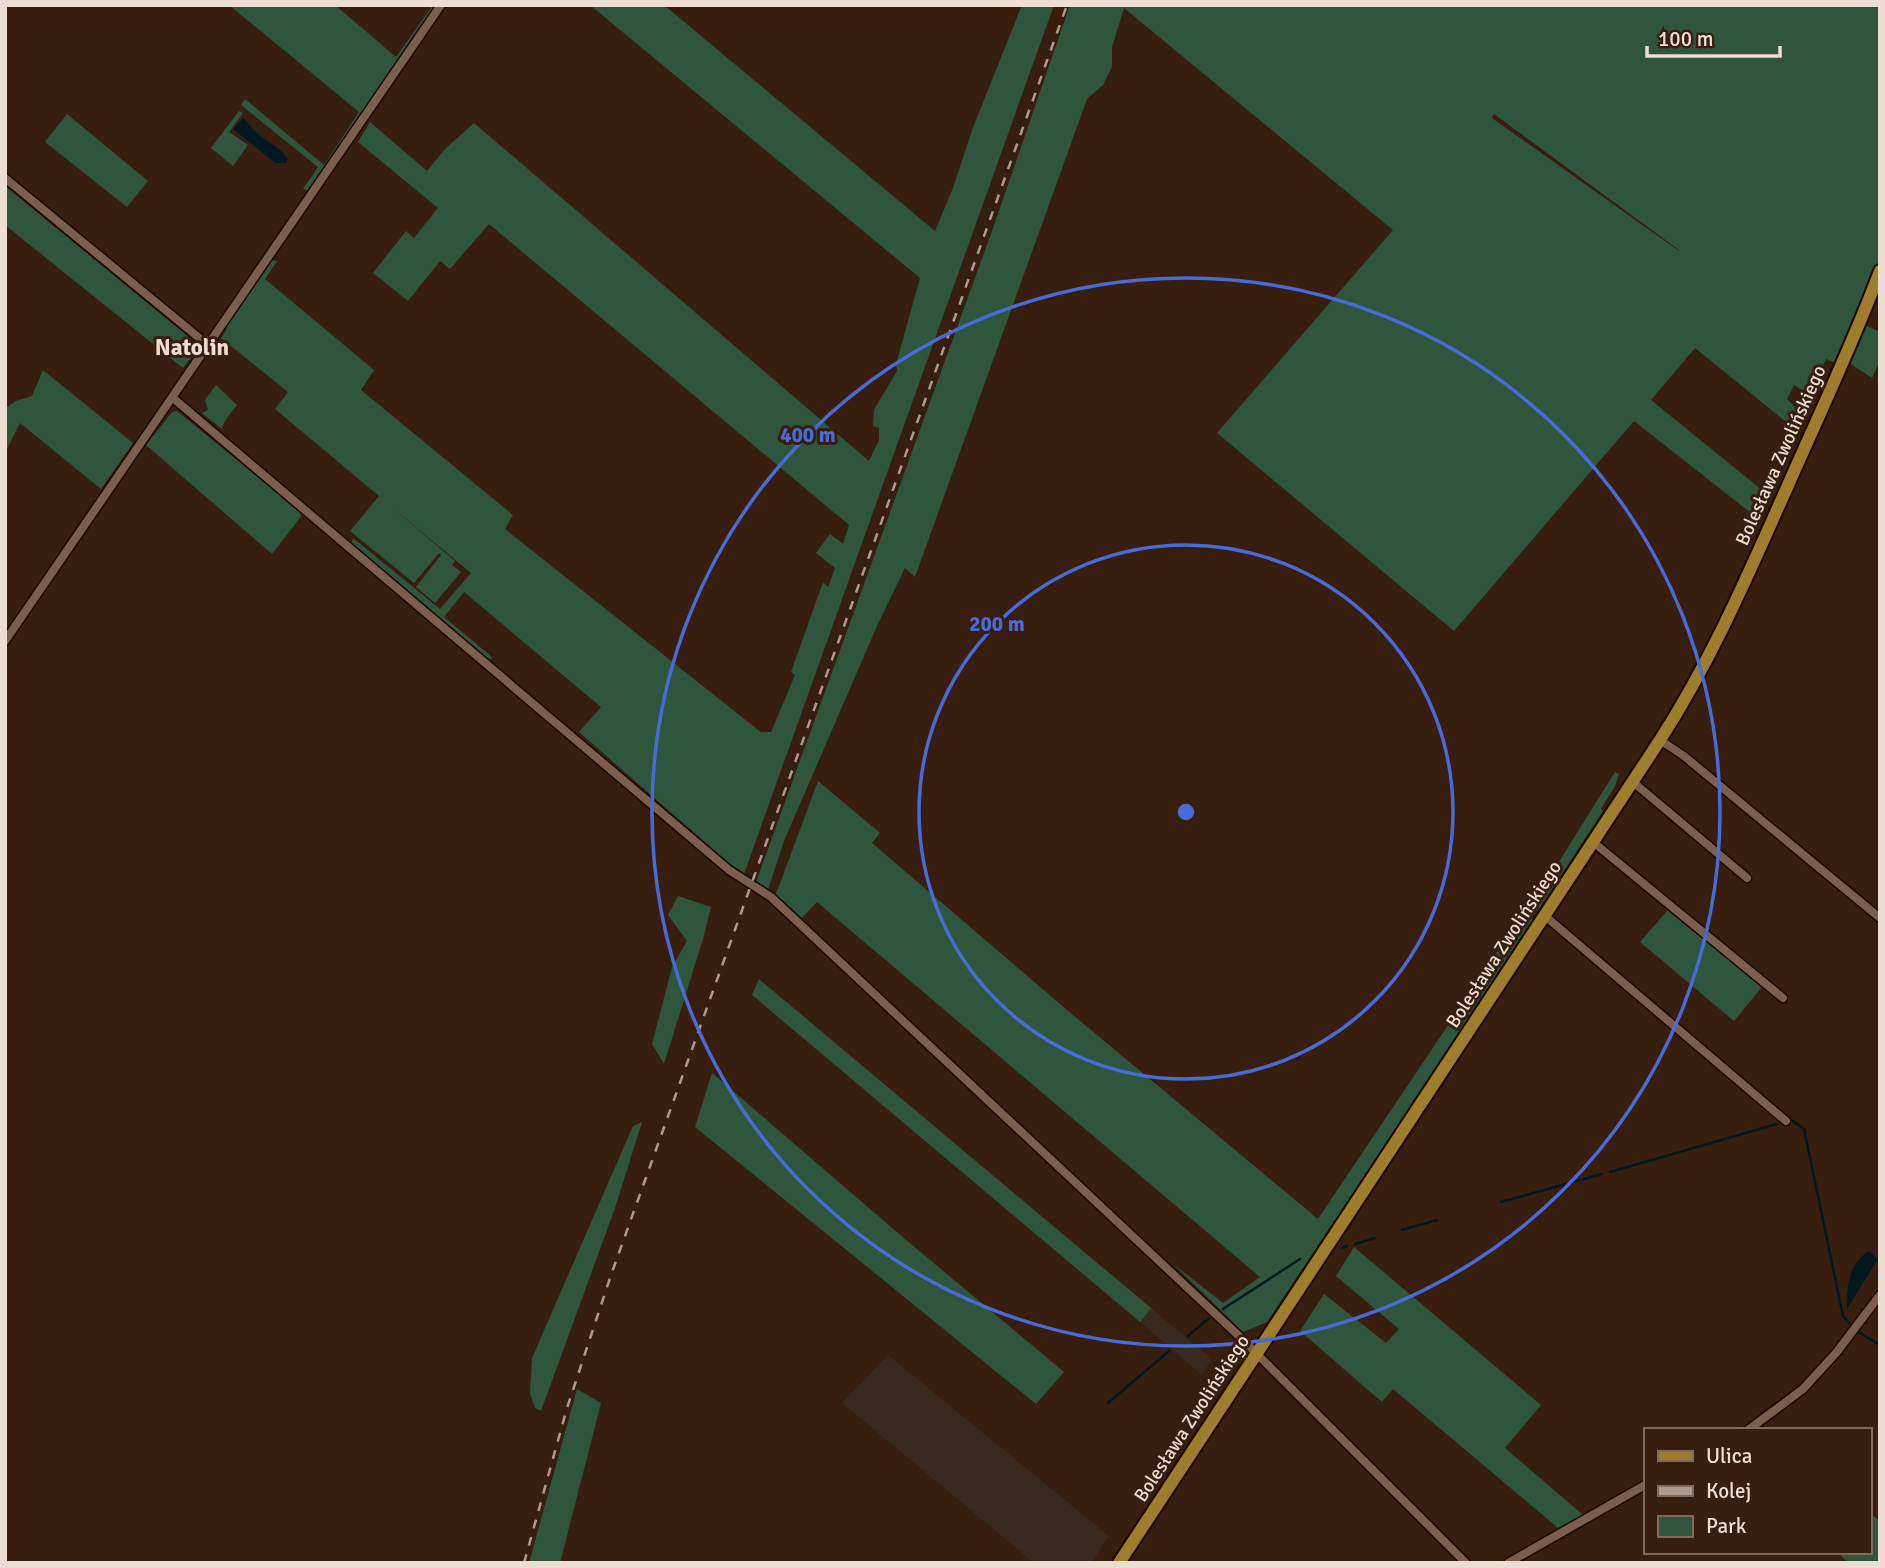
<svg xmlns="http://www.w3.org/2000/svg" width="1885" height="1568" font-family="Signika,sans-serif">
  <style>
    .commercial { fill: #39291f }
    .green { fill: #2f563d; fill-rule: evenodd }
    .water { fill: #001920 }
    .lines { fill: none; stroke-linecap: round; stroke-linejoin: round }
    .stream { stroke: #001920; stroke-width: 2.5 }
    .minor-casing { stroke: #1d0700; stroke-width: 11 }
    .primary-casing { stroke: #1d0700; stroke-width: 16 }
    .minor { stroke: #7b5e4b; stroke-width: 8 }
    .primary { stroke: #9e7e2d; stroke-width: 12 }
    .rail { stroke: #af9b8e; stroke-width: 2.5; stroke-dasharray: 9 9; stroke-linecap: butt }
    .ring { fill: none; stroke: #476bd7; stroke-width: 3.5 }
    .labels { text-anchor: middle; stroke-width: 6; stroke-linejoin: round; paint-order: stroke }
    .street-label { font-size: 19px; fill: #eeddd2; stroke: #371e0e }
    .quarter-label { font-size: 23px; font-weight: bold; fill: #eeddd2; stroke: #371e0e }
    .centre { fill: #476bd7; stroke: #371e0e; stroke-width: 3.5 }
    .ring-label { font-size: 21px; text-anchor: middle; font-weight: bold; fill: #476bd7; stroke: #371e0e; stroke-width: 6; stroke-linejoin: round; paint-order: stroke }
  </style>
  <rect width="100%" height="100%" fill="#371e0e"/>
  <!-- commercial -->
  <g class="commercial">
    <polygon points="1151,1308 1212,1359 1202,1375 1140,1322"/>
    <polygon points="888,1355 1109,1536 1091,1563 1034,1563 842,1403"/>
  </g>
  <!-- green -->
  <g class="green">
    <polygon points="229,5 335,5 396,57 433,5 437,5 310,191 303,189 318,167 241,105 245,99 324,165 359,112"/>
    <polygon points="590,5 664,5 935,231 953,188 972,130 1022,5 1054,5 744,874 728,865 715,851 579,732 601,707 464,592 444,617 492,657 489,660 351,544 353,538 440,609 471,573 388,504 455,561 452,565 461,572 435,603 416,587 441,555 439,553 414,583 350,531 379,496 275,409 288,392 221,338 227,329 225,328 272,260 277,261 265,279 374,370 361,390 513,515 505,529 757,729 761,732 771,732 795,675 791,672 823,582 828,587 835,568 816,553 830,534 843,544 849,525 489,224 450,269 440,261 408,301 373,273 406,231 414,238 438,208 358,142 370,122 427,171 445,149 474,123 869,461 879,440 879,428 873,426 874,410 897,371 896,364 920,278"/>
    <path d="M 1070,5 L 1878,5 L 1880,7 L 1880,261 L 1836,363 L 1826,359 L 1810,395 L 1794,385 L 1787,399 L 1801,413 L 1791,426 L 1695,348 L 1651,400 L 1768,495 L 1756,517 L 1634,421 L 1454,631 L 1217,433 L 1393,230 L 1124,8 L 1112,47 L 1112,67 L 1103,85 L 1087,99 L 915,577 L 905,568 L 877,626 L 784,841 L 768,890 L 756,882 L 992,231 ZM 1494,114 L 1679,250 L 1679,251 L 1492,118 Z"/>
    <polygon points="239,111 243,113 229,132 248,145 233,166 211,148"/>
    <polygon points="67,114 148,181 127,207 45,142"/>
    <polygon points="5,186 191,339 193,355 183,368 5,225"/>
    <polygon points="1867,326 1880,332 1880,360 1872,378 1848,362 1864,327"/>
    <polygon points="43,370 133,443 101,489 20,423 5,453 5,408 16,401 32,396"/>
    <path d="M 216,385 L 237,405 C 231,413 224,420 222,429 L 202,413 L 208,410 L 205,400 Z"/>
    <polygon points="177,411 303,514 272,554 146,445 172,412"/>
    <polygon points="1615,772 1619,774 1615,786 1601,809 1603,811 1537,912 1532,905"/>
    <polygon points="818,781 880,833 872,843 1067,1010 1318,1219 1524,912 1532,919 1533,924 1267,1322 1243,1332 1172,1263 1223,1303 1260,1277 817,902 802,918 776,894"/>
    <polygon points="678,896 711,907 703,939 664,1064 652,1044 672,967 687,941 668,915"/>
    <polygon points="1668,910 1762,987 1734,1021 1640,942"/>
    <polygon points="759,979 1151,1308 1140,1322 752,995"/>
    <polygon points="712,1073 905,1239 1064,1372 1036,1404 695,1127"/>
    <polygon points="642,1122 615,1208 541,1411 535,1408 530,1393 532,1358 633,1126"/>
    <polygon points="1354,1247 1541,1405 1505,1448 1583,1515 1558,1528 1393,1389 1382,1402 1300,1331 1324,1294 1386,1343 1399,1329 1336,1276"/>
    <polygon points="577,1389 601,1403 560,1563 529,1563"/>
    <polygon points="1869,1513 1880,1521 1880,1563 1843,1563 1846,1561 1838,1552 1869,1552"/>
  </g>
  <!-- water -->
  <g class="water">
    <path d="M 243,118 C 248,122 250,127 255,131 C 265,142 280,146 288,159 L 286,163 L 275,163 L 233,129 Z"/>
    <path d="M 1869,1251 L 1878,1259 L 1847,1309 C 1846,1288 1849,1263 1869,1251 Z"/>
  </g>
  <g class="lines">
    <!-- stream -->
    <g class="stream">
      <polyline points="1790,1119 1804,1129 1843,1316 1850,1324"/>
      <polyline points="1610,1172 1777,1124"/>
      <polyline points="1501,1202 1602,1174"/>
      <polyline points="1402,1230 1437,1220"/>
      <polyline points="1355,1244 1375,1238"/>
      <polyline points="1342,1248 1347,1246"/>
      <polyline points="1223,1309 1300,1259"/>
      <polyline points="1858,1332 1880,1345"/>
      <polyline points="1188,1336 1209,1318"/>
      <polyline points="1108,1403 1169,1351"/>
    </g>
    <!-- minor casing -->
    <g class="minor-casing">
      <g id="minor">
        <polyline points="5,178 209,346"/>
        <polyline points="173,398 729,870 771,897 1239,1336 1466,1563"/>
        <polyline points="5,641 441,5"/>
        <polyline points="1660,740 1684,756 1880,918"/>
        <polyline points="1633,782 1747,878"/>
        <polyline points="1593,842 1783,998"/>
        <polyline points="1545,916 1786,1121"/>
        <polyline points="1748,1430 1803,1389 1836,1353 1880,1295"/>
        <polyline points="1508,1563 1645,1485"/>
      </g>
    </g>
    <!-- primary casing -->
    <g class="primary-casing">
      <path id="primary" d="M 1119,1563 L 1660,740 C 1711,661 1747,577 1785,492 C 1817,419 1852,346 1880,271"/>
    </g>
    <!-- minor -->
    <use href="#minor" class="minor"/>
    <!-- primary -->
    <use href="#primary" class="primary"/>
    <!-- rail -->
    <polyline class="rail" points="524,1563 567,1408 611,1275 1067,5"/>
  </g>
  <!-- distance rings -->
  <g class="ring">
    <circle cx="1186" cy="812" r="267"/>
    <circle cx="1186" cy="812" r="534"/>
  </g>
  <g class="labels">
    <!-- street labels -->
    <g class="street-label">
      <text transform="translate(1780 455) rotate(-66)" y="7">Bolesława Zwolińskiego</text>
      <text transform="translate(1503 944) rotate(-57)" y="7">Bolesława Zwolińskiego</text>
      <text transform="translate(1191 1418) rotate(-57)" y="7">Bolesława Zwolińskiego</text>
    </g>
    <!-- quarter labels -->
    <g class="quarter-label">
      <text x="192" y="355">Natolin</text>
    </g>
  </g>
  <circle cx="1186" cy="812" r="10" class="centre"/>
  <g class="ring-label">
    <text x="808" y="442">400 m</text>
    <text x="997" y="631">200 m</text>
  </g>
  <!-- border -->
  <rect width="1885" height="1568" fill="none" stroke="#eeddd2" stroke-width="14"/>
  <!-- legend -->
  <rect x="1644" y="1428" width="228" height="126" fill="#371e0e" stroke="#806a5c" stroke-width="2"/>
  <rect x="1658" y="1451" width="35" height="10" fill="#9e7e2d" stroke="#806a5c" stroke-width="2"/>
  <text x="1706" y="1463" font-size="21" fill="#eeddd2">Ulica</text>
  <rect x="1658" y="1486" width="35" height="10" fill="#af9b8e" stroke="#806a5c" stroke-width="2"/>
  <text x="1706" y="1498" font-size="21" fill="#eeddd2">Kolej</text>
  <rect x="1658" y="1516" width="35" height="21" fill="#2f563d" stroke="#806a5c" stroke-width="2"/>
  <text x="1706" y="1533" font-size="21" fill="#eeddd2">Park</text>
  <!-- scale -->
  <path d="M1647 46v10h133v-10" fill="none" stroke="#eeddd2" stroke-width="3.5"/>
  <text x="1658" y="46" font-size="21" fill="#eeddd2" stroke="#371e0e" stroke-width="5" paint-order="stroke">100 m</text>
</svg>
